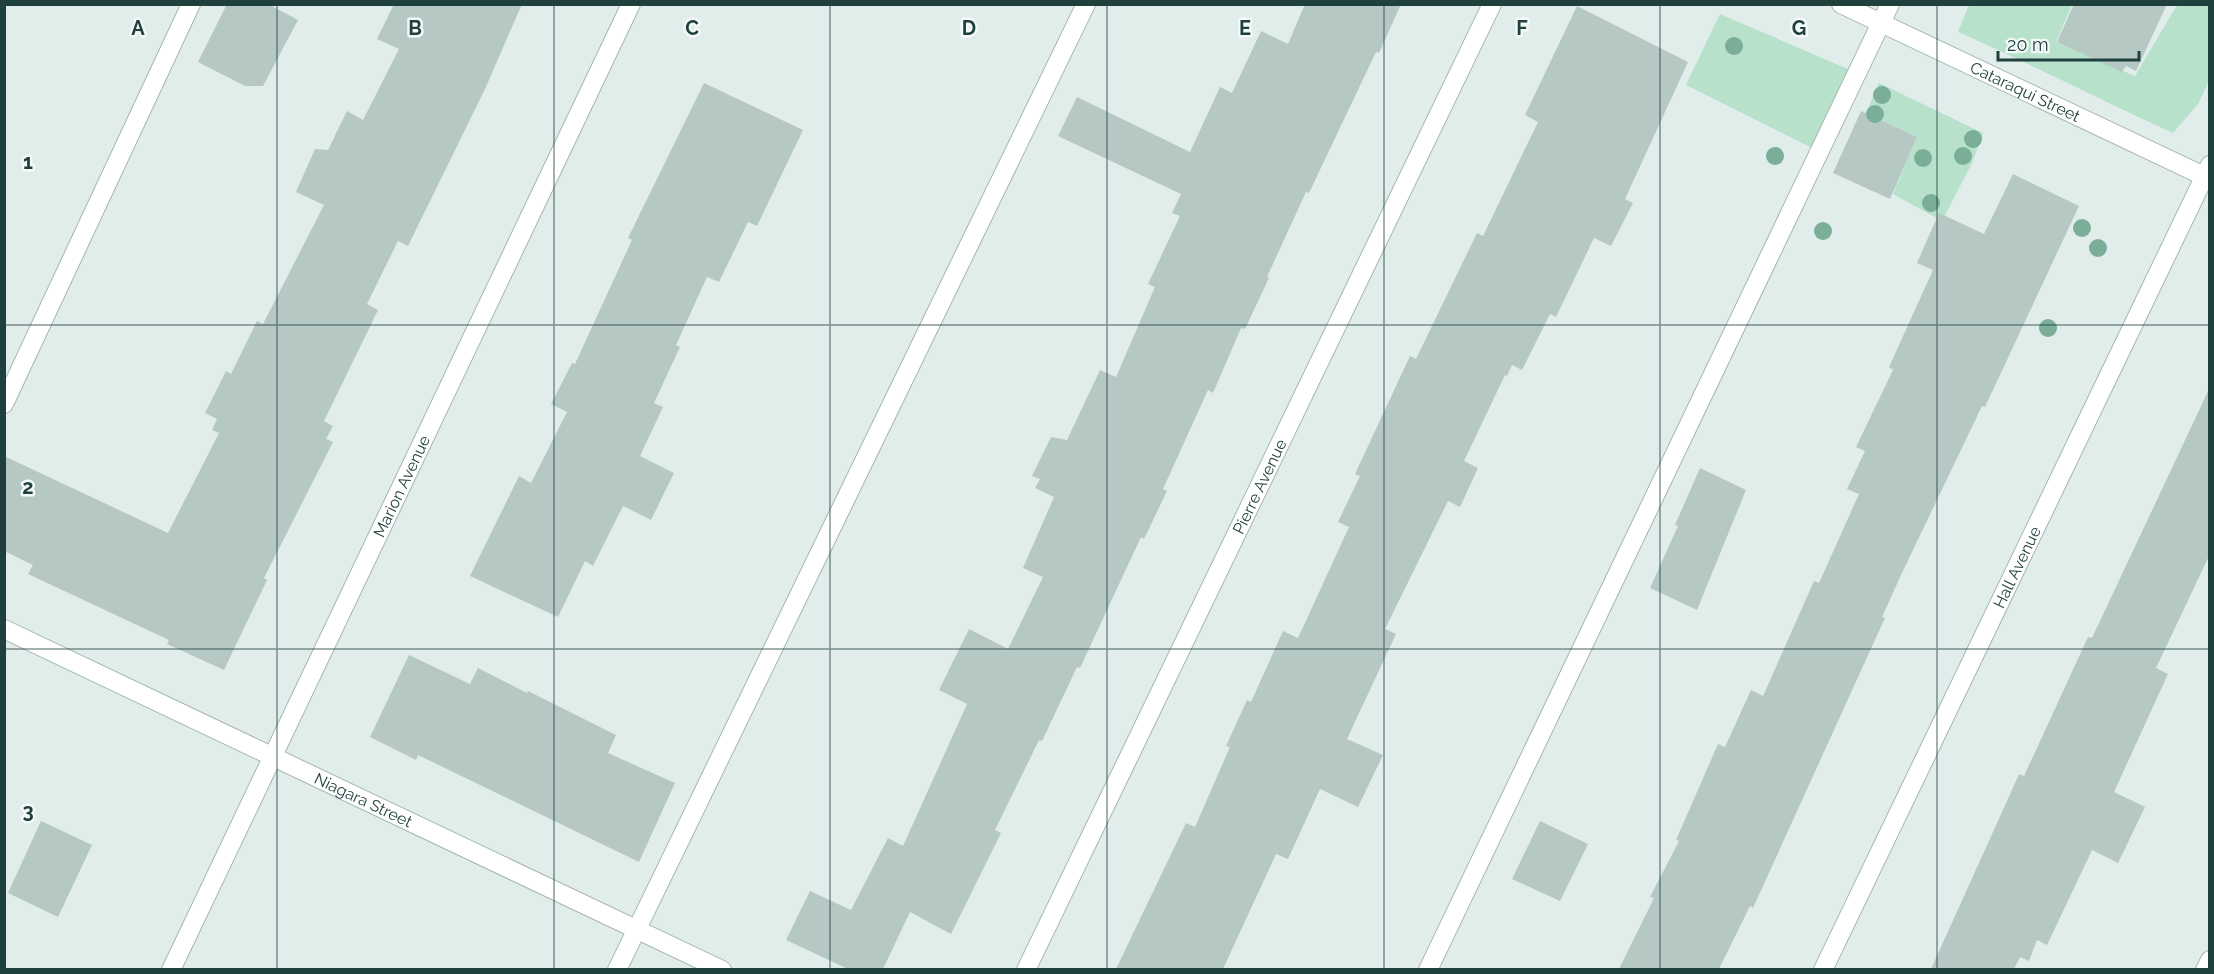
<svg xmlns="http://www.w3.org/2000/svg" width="2214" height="974" font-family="Raleway,sans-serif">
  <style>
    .green { fill: #b7e1ca }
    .building { fill: #b6c8c4 }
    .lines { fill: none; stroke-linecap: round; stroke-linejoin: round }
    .lane-casing { stroke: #a3b6b3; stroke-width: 20 }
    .street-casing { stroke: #a3b6b3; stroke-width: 20 }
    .lane { stroke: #fff; stroke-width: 18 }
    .street { stroke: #fff; stroke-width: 18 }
    .tree { fill: #7aae99 }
    .grid { fill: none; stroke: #1f403d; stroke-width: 1.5; stroke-opacity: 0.55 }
    .labels { text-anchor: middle; stroke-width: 5; stroke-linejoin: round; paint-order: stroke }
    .street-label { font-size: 16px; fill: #1f403d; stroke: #f2f9f7 }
    .grid-label { font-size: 20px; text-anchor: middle; font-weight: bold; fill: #1f403d; stroke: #f2f9f7; stroke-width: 5; stroke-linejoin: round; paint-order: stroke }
  </style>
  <rect width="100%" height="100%" fill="#e1edea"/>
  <!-- green -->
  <g class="green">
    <path d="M 1969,5 L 2072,5 L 2056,42 L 2135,76 L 2177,5 L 2209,5 L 2209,81 L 2198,104 L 2173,133 C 2100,100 2031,64 1958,32 Z"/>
    <polygon points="1720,14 1850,70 1812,148 1686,85"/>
    <polygon points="1879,83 1983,133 1972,163 1942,221 1893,194 1917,137 1866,113"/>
  </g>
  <!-- building -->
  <g class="building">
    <polygon points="227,4 268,4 298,20 263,86 245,86 198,62"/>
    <polygon points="394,4 522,4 485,89 408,246 398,241 367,304 378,310 324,421 333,426 326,439 333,442 264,578 267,580 224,670 167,644 169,640 28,574 33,565 4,551 4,456 168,533 219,433 212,430 217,419 205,413 226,371 231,374 257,321 263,324 324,205 296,192 315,149 328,150 347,111 363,120 399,49 377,39"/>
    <polygon points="1305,4 1401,4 1379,53 1376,52 1309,193 1306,192 1267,277 1269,278 1245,329 1241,328 1213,393 1208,390 1163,489 1167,491 1144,539 1141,537 1080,668 1077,667 1042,741 1039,740 995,830 1001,833 951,934 910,912 883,969 848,969 786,940 810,891 851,910 888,838 903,846 967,704 939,690 969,629 1008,649 1043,577 1023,568 1054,497 1035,488 1040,479 1032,476 1051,437 1067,440 1100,370 1116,377 1155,287 1148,284 1180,216 1172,213 1181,194 1058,136 1077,97 1190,152 1220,87 1232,93 1261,31 1288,44"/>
    <polygon points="2074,4 2167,4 2136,71 2126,66 2122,72 2057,42"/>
    <polygon points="1577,6 1688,62 1625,199 1633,203 1611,246 1594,238 1556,317 1550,314 1522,370 1512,365 1507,376 1505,375 1464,461 1478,468 1460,507 1448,501 1385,629 1396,634 1347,739 1383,755 1358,807 1320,789 1288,859 1276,854 1223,969 1116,969 1186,823 1195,827 1230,747 1226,746 1247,700 1251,702 1283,631 1298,638 1349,527 1338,522 1360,476 1355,474 1410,356 1416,359 1477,233 1483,236 1538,122 1525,115"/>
    <polygon points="704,83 803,130 757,226 748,222 719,282 707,277 676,345 680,347 654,403 663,407 640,456 674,473 651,520 623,506 593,566 585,561 558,617 470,576 519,476 531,483 567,412 551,404 572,363 575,364 632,240 628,238"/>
    <polygon points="1861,111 1917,137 1890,199 1833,173"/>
    <polygon points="2013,174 2079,206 1985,407 1982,406 1901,575 1882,617 1885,618 1874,642 1753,908 1750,906 1719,969 1619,969 1654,898 1650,897 1679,841 1676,840 1718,744 1725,747 1751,690 1763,696 1814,581 1819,583 1859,494 1847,489 1865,451 1856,447 1893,370 1889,367 1933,270 1917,263 1939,213 1984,234"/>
    <polygon points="2210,387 2210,554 2156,668 2168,674 2114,792 2145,807 2118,863 2092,850 2047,945 2037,940 2029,961 2020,957 2014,969 1931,969 2007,801 2019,774 2024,776 2088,637 2092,638"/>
    <polygon points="1700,468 1746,490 1697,610 1650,588 1678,526 1675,525"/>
    <polygon points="409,655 470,684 478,668 527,693 528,691 616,735 608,753 675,783 639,862 418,755 416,760 370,737"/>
    <polygon points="41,821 92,845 58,917 8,893"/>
    <polygon points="1540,821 1588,844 1560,901 1512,879"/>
  </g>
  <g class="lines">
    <!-- lane casing -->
    <g class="lane-casing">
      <g id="lane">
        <polyline points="4,404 191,4"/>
        <polyline points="617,970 1086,4"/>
        <polyline points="1428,970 1890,4"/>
        <polyline points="2205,970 2210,960"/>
      </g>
    </g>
    <!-- street casing -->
    <g class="street-casing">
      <g id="street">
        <path id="s1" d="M 1841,4 L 2210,179"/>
        <path id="s2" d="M 4,629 L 722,970"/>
        <path id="s3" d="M 171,970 L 631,4"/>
        <path id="s4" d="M 1026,970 L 1492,4"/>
        <path id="s5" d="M 1823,970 L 2210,165"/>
      </g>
    </g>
    <!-- lane -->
    <use href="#lane" class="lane"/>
    <!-- street -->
    <use href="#street" class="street"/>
  </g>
  <!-- trees -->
  <g class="tree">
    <circle cx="1734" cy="46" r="9"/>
    <circle cx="1882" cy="95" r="9"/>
    <circle cx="1875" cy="114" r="9"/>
    <circle cx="1973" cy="139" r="9"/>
    <circle cx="1775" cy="156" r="9"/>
    <circle cx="1963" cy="156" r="9"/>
    <circle cx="1923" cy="158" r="9"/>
    <circle cx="1931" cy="203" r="9"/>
    <circle cx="2082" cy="228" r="9"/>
    <circle cx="1823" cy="231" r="9"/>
    <circle cx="2098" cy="248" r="9"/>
    <circle cx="2048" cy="328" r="9"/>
  </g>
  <!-- grid -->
  <path class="grid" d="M 277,4 L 277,970M 554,4 L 554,970M 830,4 L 830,970M 1107,4 L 1107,970M 1384,4 L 1384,970M 1660,4 L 1660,970M 1937,4 L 1937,970M 4,325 L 2210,325M 4,649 L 2210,649"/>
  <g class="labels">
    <!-- street labels -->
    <g class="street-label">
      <text dy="6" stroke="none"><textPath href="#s1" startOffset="204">Cataraqui Street</textPath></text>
      <text dy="6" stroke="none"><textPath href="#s3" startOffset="536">Marion Avenue</textPath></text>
      <text dy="6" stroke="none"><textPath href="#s4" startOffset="537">Pierre Avenue</textPath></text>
      <text dy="6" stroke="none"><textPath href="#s5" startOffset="447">Hall Avenue</textPath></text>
      <text dy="6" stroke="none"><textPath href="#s2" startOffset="398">Niagara Street</textPath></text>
    </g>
  </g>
  <g class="grid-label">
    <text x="138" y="35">A</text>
    <text x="415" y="35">B</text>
    <text x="692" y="35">C</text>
    <text x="969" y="35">D</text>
    <text x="1245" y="35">E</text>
    <text x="1522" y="35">F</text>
    <text x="1799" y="35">G</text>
    <text x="28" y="169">1</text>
    <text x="28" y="494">2</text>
    <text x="28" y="818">3</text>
  </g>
  <!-- border -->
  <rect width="2214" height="974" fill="none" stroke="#1f403d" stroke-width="12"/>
  <!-- scale -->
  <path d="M1998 51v9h141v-9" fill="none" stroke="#1f403d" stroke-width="3"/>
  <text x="2007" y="51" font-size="18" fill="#1f403d" stroke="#f2f9f7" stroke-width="4.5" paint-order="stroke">20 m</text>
</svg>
